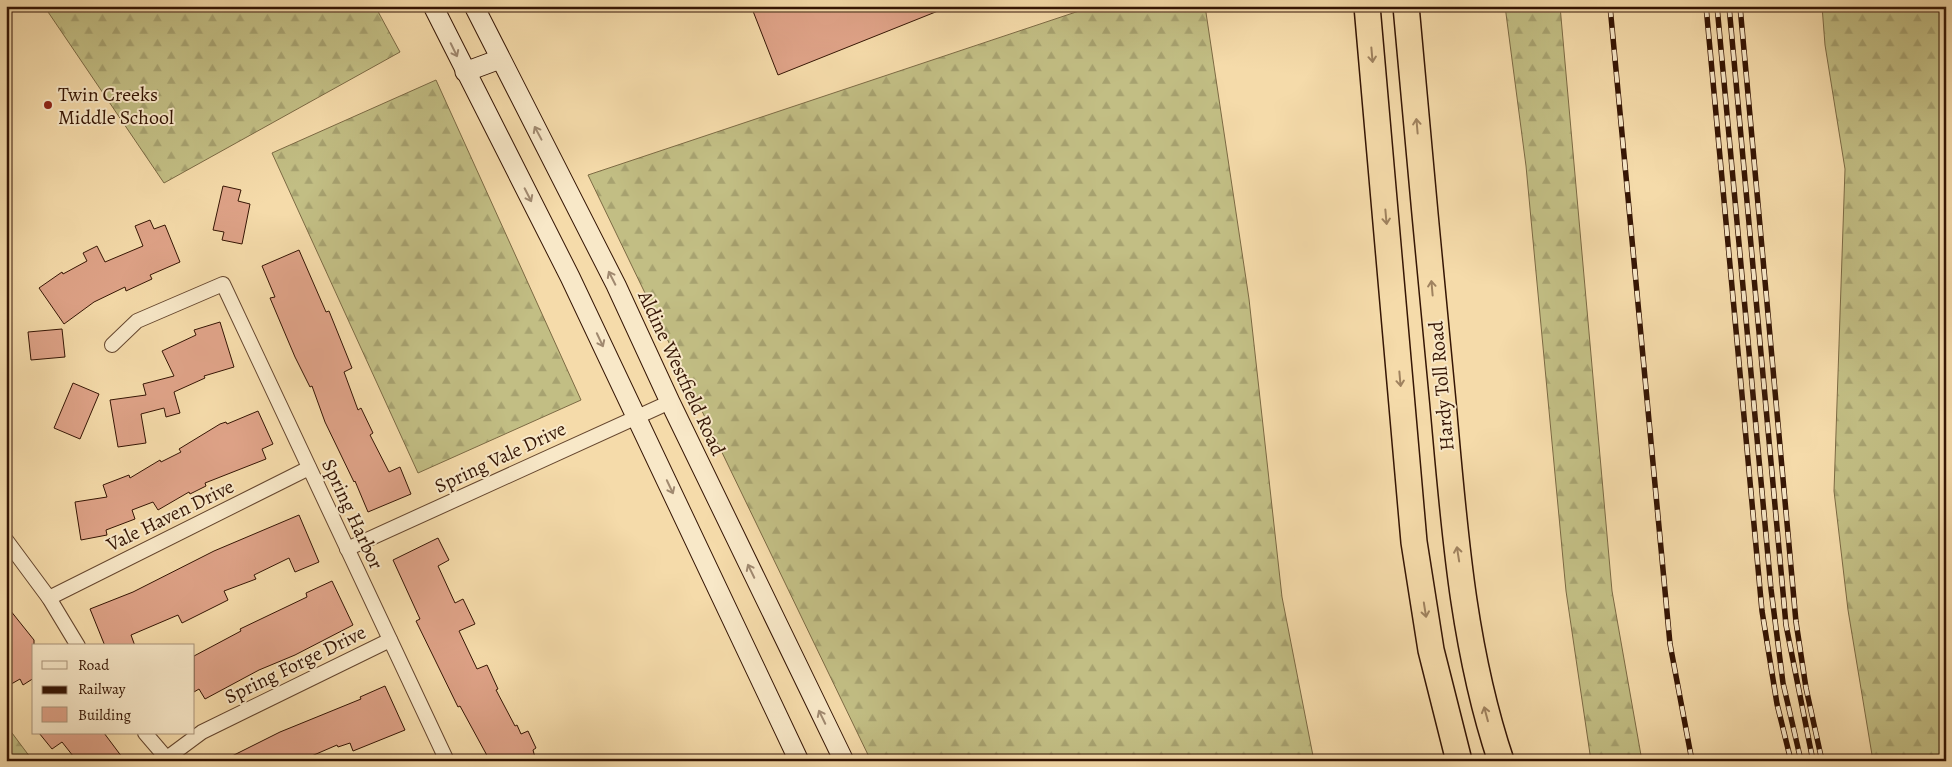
<svg xmlns="http://www.w3.org/2000/svg" width="1952" height="767" font-family="Alegreya,serif">
  <style>
    .forest { fill: url(#forest-firs); stroke: #7c6a44 }
    .building { fill: #dfa388; stroke: #351504 }
    .lines { fill: none; stroke-linecap: round; stroke-linejoin: round }
    .minor-casing { stroke: #65462e; stroke-width: 16 }
    .secondary-casing { stroke: #351504; stroke-width: 21 }
    .motorway-casing { stroke: #351504; stroke-width: 28 }
    .minor { stroke: #f8e8c8; stroke-width: 14 }
    .secondary { stroke: #f8e8c8; stroke-width: 19 }
    .motorway { stroke: #f5dbaa; stroke-width: 25 }
    .rail-casing { stroke: #351504; stroke-width: 5.5 }
    .rail { stroke: #f8e8c8; stroke-width: 4; stroke-dasharray: 11; stroke-linecap: butt }
    .oneway { stroke: #a08970 }
    .oneway2 { stroke: #9f825f }
    .poi-dot { fill: #8f2418; stroke: #f8e8c8; stroke-width: 2 }
    .labels { text-anchor: middle; stroke-width: 4; stroke-linejoin: round; paint-order: stroke }
    .poi-label { font-size: 20px; fill: #351504; stroke: #f8e8c8; text-anchor: start }
    .street-label { font-size: 20px; fill: #351504; stroke: #f8e8c8 }
  </style>
  <defs>
    <pattern id="forest-firs" width="22" height="20" patternUnits="userSpaceOnUse" patternTransform="scale(1.25)"><rect width="22" height="20" fill="#c2be84"/><path d="M5 1l3.5 6h-7zM16 11l3.5 6h-7z" fill="#a7a270"/></pattern>
  </defs>
  <rect width="100%" height="100%" fill="#f5dbaa"/>
  <filter id="stains"><feTurbulence type="fractalNoise" baseFrequency=".004" numOctaves="4"/><feColorMatrix values="0 0 0 0 .2 0 0 0 0 .09 0 0 0 0 .02 0 0 0 .5 -.17"/></filter>
  <radialGradient id="worn" r=".72"><stop offset=".6" stop-color="#630" stop-opacity="0"/><stop offset="1" stop-color="#630" stop-opacity=".3"/></radialGradient>
  <!-- forest -->
  <g class="forest">
    <polygon points="44,6 375,6 400,52 164,183"/>
    <polygon points="1094,6 1205,6 1249,299 1282,597 1314,761 871,761 588,175"/>
    <polygon points="1505,6 1560,6 1612,591 1642,761 1591,761 1566,591 1526,166"/>
    <polygon points="1822,6 1946,6 1946,761 1873,761 1848,610 1834,491 1845,169 1825,45"/>
    <polygon points="436,80 581,400 418,473 272,153"/>
    <polygon points="6,725 33,761 6,761"/>
  </g>
  <!-- building -->
  <g class="building">
    <polygon points="751,6 948,6 948,7 778,75"/>
    <polygon points="223,186 241,190 238,201 250,204 242,244 222,240 224,232 213,230"/>
    <polygon points="150,220 154,229 165,225 180,262 150,275 152,279 126,291 125,287 94,302 64,324 39,288 62,272 63,274 87,261 83,253 97,246 105,262 143,246 135,226"/>
    <polygon points="299,250 326,312 329,311 352,368 344,372 358,410 361,408 373,433 370,435 389,472 400,467 411,494 368,512 355,481 354,482 325,422 312,386 310,387 295,357 270,298 275,297 262,266"/>
    <polygon points="220,322 234,367 204,376 205,378 174,392 180,413 166,417 164,408 141,414 146,443 118,447 110,400 146,395 143,384 174,376 162,351 196,335 194,330"/>
    <polygon points="62,329 65,357 31,360 28,332"/>
    <polygon points="73,383 99,394 80,439 54,428"/>
    <polygon points="258,411 273,444 262,449 266,459 205,483 206,486 190,494 189,492 158,510 153,502 132,510 135,519 106,530 107,535 81,540 75,502 107,497 103,485 129,475 130,478 160,460 161,462 181,452 179,449 220,424 226,422 227,424"/>
    <polygon points="299,515 319,562 295,572 289,558 254,575 256,579 224,591 228,600 182,623 178,615 131,635 135,646 105,646 90,609 133,592 214,551"/>
    <polygon points="438,538 449,560 438,566 455,603 463,599 475,624 459,631 477,669 487,665 498,689 496,690 515,726 517,725 521,734 528,731 536,748 533,750 536,761 490,761 460,706 458,707 416,621 420,619 393,560"/>
    <polygon points="332,581 353,625 295,655 259,670 205,699 199,689 194,692 194,656 241,631 240,629 307,597 306,593"/>
    <polygon points="6,605 34,640 34,678 23,685 20,679 6,687"/>
    <polygon points="385,686 405,730 353,751 350,743 338,747 337,745 300,761 222,761 280,732 361,699 360,697"/>
    <polygon points="39,733 104,733 125,761 77,761 62,742 52,749"/>
  </g>
  <g class="lines">
    <!-- minor casing -->
    <g class="minor-casing">
      <g id="minor">
        <polyline points="112,345 137,321 223,284 447,761"/>
        <polyline points="6,540 49,598 78,646"/>
        <polyline points="347,549 670,402"/>
        <polyline points="49,598 309,468"/>
        <polyline points="145,733 169,761"/>
        <polyline points="167,758 202,732 390,640"/>
      </g>
    </g>
    <!-- secondary casing -->
    <g class="secondary-casing">
      <g id="secondary">
        <polyline points="433,6 570,277 799,761"/>
        <polyline points="474,6 616,285 670,402 844,761"/>
        <polyline points="465,72 500,59"/>
      </g>
    </g>
    <!-- motorway casing -->
    <g class="motorway-casing">
      <g id="motorway">
        <polyline points="1367,6 1414,542 1431,650 1459,761"/>
        <path d="M 1406,6 C 1418,138 1430,271 1443,403 C 1454,523 1462,645 1501,761"/>
      </g>
    </g>
    <!-- minor -->
    <use href="#minor" class="minor"/>
    <!-- secondary -->
    <use href="#secondary" class="secondary"/>
    <!-- motorway -->
    <use href="#motorway" class="motorway"/>
    <!-- rail casing -->
    <g class="rail-casing">
      <g id="rail">
        <polyline points="1610,6 1670,644 1692,761"/>
        <polyline points="1706,6 1762,611 1777,704 1791,761"/>
        <polyline points="1717,6 1771,589 1783,683 1801,761"/>
        <polyline points="1729,6 1786,625 1813,761"/>
        <polyline points="1740,6 1796,622 1806,688 1822,761"/>
      </g>
    </g>
    <!-- rail -->
    <use href="#rail" class="rail"/>
  </g>
  <!-- one-way arrows -->
  <defs><path id="oneway-shaft" d="M-6 0H5M1.5-3L5.5 0L1.5 3" fill="none" stroke-width="1.6" stroke-linecap="round" stroke-linejoin="round" transform="scale(1.25)"/></defs>
  <g class="oneway">
    <use href="#oneway-shaft" transform="translate(454 50) rotate(64)"/>
    <use href="#oneway-shaft" transform="translate(538 133) rotate(-118)"/>
    <use href="#oneway-shaft" transform="translate(528 195) rotate(63)"/>
    <use href="#oneway-shaft" transform="translate(612 278) rotate(-117)"/>
    <use href="#oneway-shaft" transform="translate(600 340) rotate(65)"/>
    <use href="#oneway-shaft" transform="translate(670 487) rotate(65)"/>
    <use href="#oneway-shaft" transform="translate(751 571) rotate(-116)"/>
    <use href="#oneway-shaft" transform="translate(822 717) rotate(-116)"/>
  </g>
  <g class="oneway2">
    <use href="#oneway-shaft" transform="translate(1372 55) rotate(85)"/>
    <use href="#oneway-shaft" transform="translate(1417 126) rotate(-95)"/>
    <use href="#oneway-shaft" transform="translate(1386 217) rotate(85)"/>
    <use href="#oneway-shaft" transform="translate(1432 288) rotate(-95)"/>
    <use href="#oneway-shaft" transform="translate(1400 379) rotate(85)"/>
    <use href="#oneway-shaft" transform="translate(1458 554) rotate(-99)"/>
    <use href="#oneway-shaft" transform="translate(1425 610) rotate(81)"/>
    <use href="#oneway-shaft" transform="translate(1486 714) rotate(-105)"/>
  </g>
  <!-- markers -->
  <circle class="poi-dot" cx="48" cy="105" r="5"/>
  <g class="labels">
    <!-- poi labels -->
    <g class="poi-label">
      <text x="58" y="101">Twin Creeks<tspan x="58" dy="23">Middle School</tspan></text>
    </g>
    <!-- street labels -->
    <g class="street-label">
      <text transform="translate(682 373) rotate(65)" y="7">Aldine Westfield Road</text>
      <text transform="translate(1441 386) rotate(-95)" y="7">Hardy Toll Road</text>
      <text transform="translate(500 457) rotate(-25)" y="7">Spring Vale Drive</text>
      <text transform="translate(353 514) rotate(65)" y="7">Spring Harbor</text>
      <text transform="translate(170 515) rotate(-26)" y="7">Vale Haven Drive</text>
      <text transform="translate(295 664) rotate(-26)" y="7">Spring Forge Drive</text>
    </g>
  </g>
  <!-- margin -->
  <rect width="1952" height="767" fill="none" stroke="#f5dbaa" stroke-width="25"/>
  <rect x="8" y="8" width="1937" height="752" fill="none" stroke="#351504" stroke-width="2.5"/>
  <rect x="12" y="12" width="1927" height="742" fill="none" stroke="#351504"/>
  <!-- legend -->
  <rect x="32" y="644" width="162" height="90" fill="#f8e8c8" stroke="#aa947a"/>
  <rect x="42" y="661" width="25" height="8" fill="#f8e8c8" stroke="#aa947a"/>
  <text x="78" y="670" font-size="15" fill="#351504">Road</text>
  <rect x="42" y="686" width="25" height="8" fill="#351504" stroke="#aa947a"/>
  <text x="78" y="694" font-size="15" fill="#351504">Railway</text>
  <rect x="42" y="707" width="25" height="15" fill="#dfa388" stroke="#aa947a"/>
  <text x="78" y="720" font-size="15" fill="#351504">Building</text>
  <rect width="100%" height="100%" filter="url(#stains)"/>
  <rect width="100%" height="100%" fill="url(#worn)"/>
</svg>
